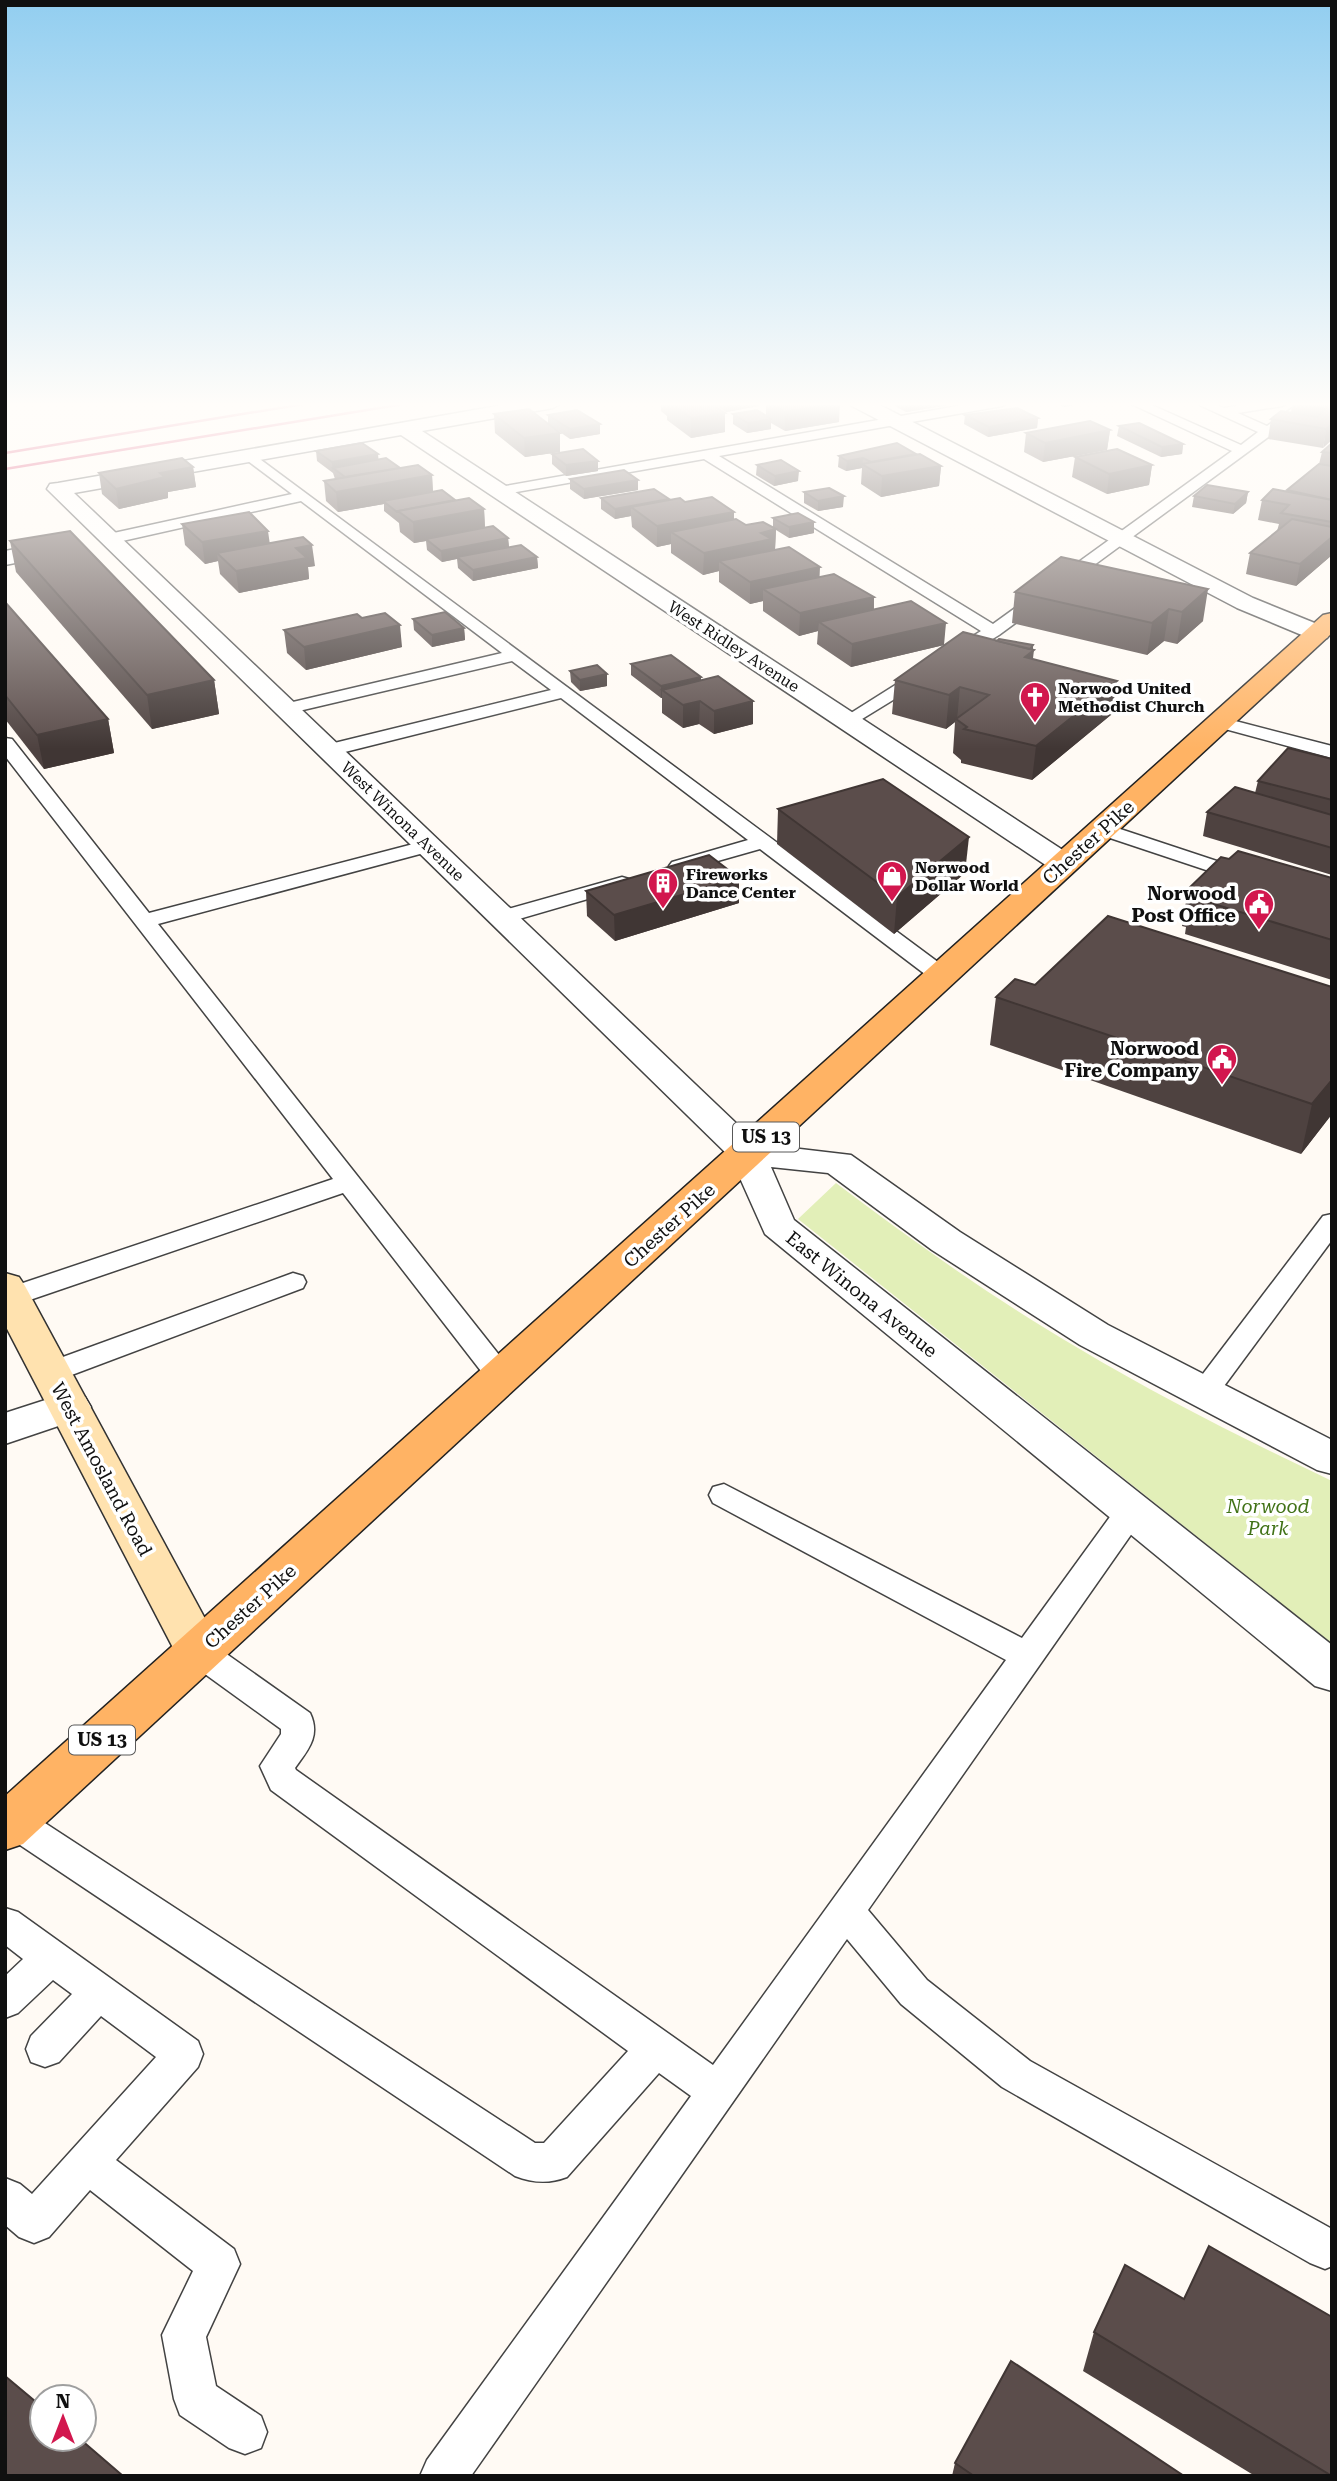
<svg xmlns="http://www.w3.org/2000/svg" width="1337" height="2481" font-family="'Roboto Serif',serif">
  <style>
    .green { fill: #e2efb8 }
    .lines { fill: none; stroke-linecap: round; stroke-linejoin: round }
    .lane-casing { stroke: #434343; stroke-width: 3 }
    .street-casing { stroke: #434343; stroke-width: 3 }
    .secondary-casing { stroke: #323232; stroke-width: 3 }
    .primary-casing { stroke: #212121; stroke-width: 3 }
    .lane { fill: #fff; fill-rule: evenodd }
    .street { fill: #fff; fill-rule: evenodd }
    .secondary { fill: #ffe2af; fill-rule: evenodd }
    .primary { fill: #ffb364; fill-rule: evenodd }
    .rail { stroke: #d2174e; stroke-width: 2.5 }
    .wall { fill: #4e4240 }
    .shaded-wall { fill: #403634 }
    .building { fill: #5b4d4b; stroke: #403634; stroke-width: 2 }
    .labels { text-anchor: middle; stroke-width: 7; stroke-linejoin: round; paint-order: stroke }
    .far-street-label { font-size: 16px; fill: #101010; stroke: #fff }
    .far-poi-label { font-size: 16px; font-weight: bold; fill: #101010; stroke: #fff; text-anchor: start }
    .shield { fill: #fff; stroke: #585858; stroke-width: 2 }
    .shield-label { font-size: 18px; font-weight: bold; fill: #101010 }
    .street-label { font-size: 19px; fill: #101010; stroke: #fff }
    .poi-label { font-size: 19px; font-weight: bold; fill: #101010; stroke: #fff; text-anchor: end }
    .park-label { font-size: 19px; font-style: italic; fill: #417217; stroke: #fff }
  </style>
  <rect width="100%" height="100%" fill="#fffaf4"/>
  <!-- green -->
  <path class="green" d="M 836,1183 C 914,1242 994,1299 1078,1348 C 1160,1397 1246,1440 1332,1481 L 1332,1644 L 798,1219 Z"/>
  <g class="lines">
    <!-- lane casing -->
    <g class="lane-casing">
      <g id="lane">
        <polygon points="980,402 1009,402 1002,406 719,456 993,624 1232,451 1127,402 1145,402 1241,445 1258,432 1193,402 1211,402 1224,408 1259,402 1289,402 1282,406 1238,413 1267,426 1301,402 1316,402 999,635 849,727 840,722 843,718 981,631 704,459 500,495 493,491 500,487"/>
        <polygon points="249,451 950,971 953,976 950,981 934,981 760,849 679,872 672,870 669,866 672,862 748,840 561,698 329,756 322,754 320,750 322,746 551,690 512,661 286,714 280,713 277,709 280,705 502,653 301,501 109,544 101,539 109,534 292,494 244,458 244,452"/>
        <polygon points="1220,717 1332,746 1332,758 1214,726 1211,722"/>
        <polygon points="5,738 12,739 149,913 421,842 435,842 438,846 435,850 158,924 511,1370 515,1377 511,1384 501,1387 491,1384 343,1193 21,1303 5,1304 5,1289 333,1179 5,756"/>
        <polygon points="1102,823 1253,873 1256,877 1253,881 1239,881 1095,833 1092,829 1095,825"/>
        <polygon points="622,877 629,879 632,883 629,887 502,924 494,923 491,918 494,913"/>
        <polygon points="1332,1214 1332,1240 1213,1401 1203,1404 1193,1401 1189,1394 1193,1387 1323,1216"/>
        <polygon points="293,1273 303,1276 306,1282 303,1288 61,1379 51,1382 41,1379 37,1372 41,1365"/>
        <path d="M 724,1484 L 1022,1638 L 1120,1503 L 1131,1500 L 1142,1503 L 1146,1511 L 1142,1519 L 868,1910 L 927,1980 L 1030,2061 L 1332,2229 L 1332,2266 L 1325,2269 L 1310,2263 L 1002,2087 L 901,2004 L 847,1939 L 471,2476 L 420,2476 L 427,2460 L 691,2096 L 659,2073 L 567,2177 C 549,2184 533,2183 515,2176 L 5,1835 L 5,1809 L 13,1806 L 25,1810 L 535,2143 L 544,2143 L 628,2051 L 271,1790 L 260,1766 L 281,1734 L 281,1729 L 187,1661 L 183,1652 L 187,1643 L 199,1639 L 211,1643 L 310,1713 C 321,1736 308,1750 295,1768 L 296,1770 L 713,2065 L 1006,1660 L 713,1503 L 709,1495 L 713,1487 Z"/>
        <polygon points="5,1908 18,1912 198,2041 203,2054 198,2067 116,2160 234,2249 240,2264 206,2337 216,2386 261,2416 267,2432 261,2448 245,2454 229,2448 180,2415 174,2399 162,2335 193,2271 90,2190 49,2237 34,2243 19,2237 5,2225 5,2178 20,2184 32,2194 156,2057 101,2016 59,2062 45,2067 31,2062 26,2049 31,2036 72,1994 53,1980 18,2013 5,2018 5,1976 23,1959 5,1945"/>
      </g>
    </g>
    <!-- street casing -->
    <g class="street-casing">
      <g id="street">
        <polygon points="520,402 563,402 553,408 422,431 1075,858 1079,864 1075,870 1064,873 1053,870 401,435 74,493 758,1144 851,1155 960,1232 1108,1325 1332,1440 1332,1474 1317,1470 1080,1345 932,1250 828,1173 771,1167 794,1220 1332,1645 1332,1691 1315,1686 765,1234 731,1158 47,489 50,484 58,483"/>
        <polygon points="849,402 874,402 1253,598 1327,628 1330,633 1327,638 1318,640 1309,638 1237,608 852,406"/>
        <polygon points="63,540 71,542 74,547 71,552 5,565 5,551"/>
        <polygon points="70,1392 85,1397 91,1407 85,1417 5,1444 5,1413"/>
      </g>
    </g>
    <!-- secondary casing -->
    <g class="secondary-casing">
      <polygon id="secondary" points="5,1273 19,1277 25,1286 216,1639 223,1652 216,1665 199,1671 182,1665 5,1325"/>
    </g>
    <!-- primary casing -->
    <g class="primary-casing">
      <polygon id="primary" points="1332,613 1332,633 23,1844 5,1850 5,1796 1323,615"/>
    </g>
    <!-- lane -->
    <use href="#lane" class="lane"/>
    <!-- street -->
    <use href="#street" class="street"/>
    <!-- secondary -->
    <use href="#secondary" class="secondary"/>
    <!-- primary -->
    <use href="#primary" class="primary"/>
    <!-- rail -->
    <g class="rail">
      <polyline points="5,453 316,402"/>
      <polyline points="5,469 416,402"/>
    </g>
  </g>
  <!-- wall -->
  <g class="wall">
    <polygon points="661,402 708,402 725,413 725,432 691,438 667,420 667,416 661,411"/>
    <polygon points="710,402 759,402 759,406 726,412"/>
    <polygon points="766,402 837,402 839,422 785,431 771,423 771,429 747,433 733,424 733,414 766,416"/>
    <polygon points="889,402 957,402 956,404 906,412 889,403"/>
    <polygon points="1053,402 1085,402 1085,403 1064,407"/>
    <polygon points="1332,402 1323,448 1268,439 1271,419 1291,413 1292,404"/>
    <polygon points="494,414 548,424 548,415 600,424 600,434 570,439 554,428 560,433 560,452 525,457 495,433"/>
    <polygon points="965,415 1038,418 1037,428 988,437 964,424"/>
    <polygon points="1119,426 1183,444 1182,454 1161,457 1117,436"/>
    <polygon points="1110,430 1107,450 1043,462 1024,452 1026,433"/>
    <polygon points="1332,443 1332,555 1296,586 1246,574 1250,553 1277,531 1279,524 1258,520 1262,500 1287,492 1287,490 1319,464 1322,452"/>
    <polygon points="316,451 379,460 400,468 432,475 433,492 455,500 484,509 485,528 508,538 509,547 537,557 538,568 473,581 458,568 457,559 442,562 427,550 426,541 414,543 400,532 399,523 384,511 384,504 338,512 326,501 324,481 335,479 333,473 317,461"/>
    <polygon points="552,454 598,471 566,476 552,464"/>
    <polygon points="916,455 941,466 939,486 881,497 861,484 862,468 846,471 838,467 839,456"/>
    <polygon points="1075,457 1152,465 1149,485 1107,494 1072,477"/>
    <polygon points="757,465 798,481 774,486 756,475"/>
    <polygon points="193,467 196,487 168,492 168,498 119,509 102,494 99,473"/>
    <polygon points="570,479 638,480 638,490 584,499 570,489"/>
    <polygon points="804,492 843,507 818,511 804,503"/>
    <polygon points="1248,492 1246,503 1233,514 1192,507 1194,496"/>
    <polygon points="601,498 685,502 734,512 734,520 746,525 773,528 773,518 814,522 814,533 789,538 776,530 775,549 820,577 874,597 874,609 944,645 851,667 817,644 818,631 799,636 763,611 763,601 750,604 719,582 719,571 703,575 671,553 671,544 657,547 632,527 631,516 615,519 601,509"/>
    <polygon points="182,524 270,543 315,566 308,567 309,579 239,593 220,574 218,561 205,564 185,545"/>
    <polygon points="10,541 214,680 219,714 152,729 16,572"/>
    <polygon points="1061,557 1203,621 1177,644 1164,641 1147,655 1012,623 1015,592"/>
    <polygon points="5,602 108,719 114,753 44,769 5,719"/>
    <polygon points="362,618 402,647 306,670 287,653 284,630"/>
    <polygon points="413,619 464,628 465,640 432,647 414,630"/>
    <polygon points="997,641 1033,645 1033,659 1117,681 1112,714 1032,780 961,763 961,760 953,753 955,722 946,729 892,714 895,680"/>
    <polygon points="631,664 701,677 701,681 753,701 753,724 714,734 699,724 683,728 662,713 662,698 661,698 631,675"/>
    <polygon points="570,671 607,686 580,691 571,682"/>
    <polygon points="1332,759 1332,875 1203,836 1207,812 1255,793 1258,781"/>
    <polygon points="778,809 965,873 894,934 777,844"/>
    <polygon points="1229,859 1332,878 1332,980 1185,934 1186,927 1182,926 1188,889"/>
    <polygon points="739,878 739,903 615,941 587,916 586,891"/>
    <polygon points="1035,985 1332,987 1332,1114 1301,1154 990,1045 996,997"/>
    <polygon points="1184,2299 1332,2476 1255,2476 1083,2371 1094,2332"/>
    <polygon points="955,2463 1184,2476 952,2476"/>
  </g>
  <!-- shaded-wall -->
  <g class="shaded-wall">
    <polygon points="726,402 759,402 759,406 726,412"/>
    <polygon points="911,402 957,402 956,404 906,412 907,403"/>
    <polygon points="1065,402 1085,402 1085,403 1064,407"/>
    <polygon points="840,403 839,422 785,431 785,412"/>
    <polygon points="725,413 725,432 691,438 691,418"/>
    <polygon points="1038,418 1037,428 988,437 989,427"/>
    <polygon points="771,419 771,429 747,433 748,423"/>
    <polygon points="600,424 600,434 570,439 570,429"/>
    <polygon points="1332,424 1332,440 1323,448 1326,429"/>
    <polygon points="1110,430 1107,450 1043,462 1045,443"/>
    <polygon points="560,433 560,452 525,457 524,438"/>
    <polygon points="1183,444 1182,454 1161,457 1162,447"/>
    <polygon points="378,454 379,464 333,468 333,473 332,462"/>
    <polygon points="863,458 862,468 846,471 847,461"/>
    <polygon points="598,461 598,471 566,476 566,465"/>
    <polygon points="1152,465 1149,485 1107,494 1109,474"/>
    <polygon points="941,466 939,486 881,497 882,476"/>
    <polygon points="193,467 196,487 168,492 168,498 119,509 116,489 160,473"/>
    <polygon points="799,471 798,481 774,486 775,476"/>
    <polygon points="432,475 433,496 383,501 384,504 338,512 336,492"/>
    <polygon points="638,480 638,490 584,499 584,489"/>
    <polygon points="1248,492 1246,503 1233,514 1235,504"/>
    <polygon points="844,496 843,507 818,511 818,501"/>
    <polygon points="669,499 669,510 631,507 631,516 615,519 615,509"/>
    <polygon points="484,509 485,529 426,539 426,541 414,543 413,522"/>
    <polygon points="734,512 733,533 671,532 671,544 657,547 657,526"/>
    <polygon points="814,522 814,533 789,538 789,527"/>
    <polygon points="776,529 775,550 719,561 719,571 703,575 704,553 761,533"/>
    <polygon points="268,531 271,552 217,553 218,561 205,564 202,542"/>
    <polygon points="1332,537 1332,555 1296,586 1300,564"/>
    <polygon points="508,538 509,548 442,562 441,551"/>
    <polygon points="312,545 315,566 308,567 309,579 239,593 236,571 296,548"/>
    <polygon points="537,557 538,568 473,581 473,570"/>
    <polygon points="820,567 819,589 763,589 763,601 750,604 750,582"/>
    <polygon points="1208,589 1203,621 1177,644 1182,612"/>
    <polygon points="874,597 873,619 819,622 818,631 799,636 800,613"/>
    <polygon points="1169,609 1164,641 1147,655 1152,623"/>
    <polygon points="946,623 944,645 851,667 852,644"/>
    <polygon points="400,625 402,647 306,670 304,647"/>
    <polygon points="464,628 465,640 432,647 432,635"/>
    <polygon points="1033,645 1033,651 1034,650 1030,683 1022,658"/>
    <polygon points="607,674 607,686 580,691 580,680"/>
    <polygon points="701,677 701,689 662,690 662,698 661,698 661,686"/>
    <polygon points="214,680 219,714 152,729 147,695"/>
    <polygon points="1117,681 1112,714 1032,780 1036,746"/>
    <polygon points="960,687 957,720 956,719 955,722 946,729 949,695"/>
    <polygon points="700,701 699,724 683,728 683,705"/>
    <polygon points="753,701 753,724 714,734 714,711"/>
    <polygon points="108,719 114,753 44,769 37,735"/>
    <polygon points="969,837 965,873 894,934 897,897"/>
    <polygon points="739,878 739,903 615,941 614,915"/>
    <polygon points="1332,1080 1332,1114 1301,1154 1312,1104"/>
  </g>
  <!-- building -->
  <g class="building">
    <polygon points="668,402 708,402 725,413 691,418"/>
    <polygon points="767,402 837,402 840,403 785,412"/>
    <polygon points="1294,402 1332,402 1332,424 1326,429 1271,419 1281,411 1317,417 1325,409 1292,404"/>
    <polygon points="1017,408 1038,418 989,427 965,415"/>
    <polygon points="529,409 560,433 524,438 494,414"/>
    <polygon points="577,410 600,424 570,429 548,415"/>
    <polygon points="757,410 771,419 748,423 733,414"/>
    <polygon points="1090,421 1110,430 1045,443 1026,433"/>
    <polygon points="1139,423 1183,444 1162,447 1119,426"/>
    <polygon points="362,443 378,454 332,462 316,451"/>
    <polygon points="897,443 916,454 871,462 863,458 847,461 839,456"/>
    <polygon points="1332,443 1332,453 1322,452"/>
    <polygon points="583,449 598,461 566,465 552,454"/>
    <polygon points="1117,449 1152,465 1109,474 1075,457"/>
    <polygon points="920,454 941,466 882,476 862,464"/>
    <polygon points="182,458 193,467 160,473 165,477 116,489 99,473"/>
    <polygon points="386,458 400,468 345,477 333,468"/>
    <polygon points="781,460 799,471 775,476 757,465"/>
    <polygon points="1319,464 1332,466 1332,500 1287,490"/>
    <polygon points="418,465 432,475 336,492 324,481"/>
    <polygon points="624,470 638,480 584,489 570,479"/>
    <polygon points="1207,485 1248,492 1235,504 1194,496"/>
    <polygon points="829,488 844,496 818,501 804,492"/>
    <polygon points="654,489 669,499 615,509 601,498"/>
    <polygon points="1273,489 1332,500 1332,522 1281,513 1289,505 1262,500"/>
    <polygon points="442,490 455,500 398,511 399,512 397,512 383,501"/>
    <polygon points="712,497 734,512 657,526 631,507 680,498 685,502"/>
    <polygon points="469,498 484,509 413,522 398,511"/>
    <polygon points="249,512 268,531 202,542 182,524"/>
    <polygon points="798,513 814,522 789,527 773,518"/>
    <polygon points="736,519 746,525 763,522 776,529 761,533 772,539 704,553 671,532"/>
    <polygon points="1292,519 1332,527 1332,537 1300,564 1250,553"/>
    <polygon points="493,526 508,538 441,551 426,539"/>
    <polygon points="70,531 214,680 147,695 10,541"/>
    <polygon points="303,537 312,545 296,548 307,558 236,571 217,553"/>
    <polygon points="521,545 537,557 473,570 457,557"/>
    <polygon points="789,547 820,567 750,582 719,561"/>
    <polygon points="1061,557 1208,589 1182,612 1169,609 1152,623 1015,592"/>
    <polygon points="834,574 874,597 800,613 763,589"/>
    <polygon points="911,601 946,623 852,644 819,622"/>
    <polygon points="5,602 108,719 37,735 5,695"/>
    <polygon points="445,612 464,628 432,635 413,619"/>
    <polygon points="385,613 400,625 304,647 284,630 357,614 362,618"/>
    <polygon points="963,632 1034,650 1025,657 1117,681 1036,746 964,729 967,727 956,719 989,695 960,687 949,695 895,680"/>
    <polygon points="999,639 1033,645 1030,649 997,641"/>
    <polygon points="671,655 701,677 661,686 631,664"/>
    <polygon points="597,665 607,674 580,680 570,671"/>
    <polygon points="718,676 753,701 714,711 700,701 683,705 662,690"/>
    <polygon points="1288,748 1332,759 1332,800 1258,781"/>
    <polygon points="883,779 969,837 897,897 778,809"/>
    <polygon points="1235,787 1332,815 1332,848 1207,812"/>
    <polygon points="1238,851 1332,878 1332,940 1191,897 1196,892 1188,889 1221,857 1229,859"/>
    <polygon points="709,855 739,878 614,915 586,891"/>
    <polygon points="1108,916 1332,987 1332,1080 1312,1104 996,997 1015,979 1035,985"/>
    <polygon points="1209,2246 1332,2317 1332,2476 1094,2332 1125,2265 1184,2299"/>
    <polygon points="1011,2361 1184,2476 974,2476 955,2463"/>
    <polygon points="5,2376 42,2407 42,2439 80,2439 123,2476 5,2476"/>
  </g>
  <!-- sky -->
  <linearGradient id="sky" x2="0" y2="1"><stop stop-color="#92cef0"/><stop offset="0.54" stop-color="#fffdfa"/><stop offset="1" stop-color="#fffdfa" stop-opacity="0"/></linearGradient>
  <rect width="1337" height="749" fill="url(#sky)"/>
  <!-- icons -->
  <defs>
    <g id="church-pin" transform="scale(1.575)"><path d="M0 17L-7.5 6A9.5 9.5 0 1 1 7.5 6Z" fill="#d2174e" stroke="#fff"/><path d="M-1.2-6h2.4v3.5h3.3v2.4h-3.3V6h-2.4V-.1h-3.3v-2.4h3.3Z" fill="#fff"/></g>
    <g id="shop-pin" transform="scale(1.575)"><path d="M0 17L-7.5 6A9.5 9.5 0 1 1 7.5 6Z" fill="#d2174e" stroke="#fff"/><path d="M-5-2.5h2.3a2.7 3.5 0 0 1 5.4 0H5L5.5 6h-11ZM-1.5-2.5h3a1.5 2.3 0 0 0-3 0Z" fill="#fff"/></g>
    <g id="building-pin" transform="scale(1.575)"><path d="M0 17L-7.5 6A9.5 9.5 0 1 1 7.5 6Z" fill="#d2174e" stroke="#fff"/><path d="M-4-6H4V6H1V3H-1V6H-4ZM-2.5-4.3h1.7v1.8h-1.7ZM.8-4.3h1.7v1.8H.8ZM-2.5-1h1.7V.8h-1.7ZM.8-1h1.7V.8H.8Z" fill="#fff"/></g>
    <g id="civic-pin" transform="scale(1.575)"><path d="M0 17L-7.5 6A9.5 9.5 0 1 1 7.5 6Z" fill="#d2174e" stroke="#fff"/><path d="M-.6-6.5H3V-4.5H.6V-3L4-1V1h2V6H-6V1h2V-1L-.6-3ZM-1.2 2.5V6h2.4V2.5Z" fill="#fff"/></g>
  </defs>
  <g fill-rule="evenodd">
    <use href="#church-pin" x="1035" y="697"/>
    <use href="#shop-pin" x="892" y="876"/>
    <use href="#building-pin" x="663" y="883"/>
    <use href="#civic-pin" x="1259" y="904"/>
    <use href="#civic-pin" x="1222" y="1059"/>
  </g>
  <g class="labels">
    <!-- far-street labels -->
    <g class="far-street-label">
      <text transform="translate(734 646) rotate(33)" y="6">West Ridley Avenue</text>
      <text transform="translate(403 821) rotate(44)" y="6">West Winona Avenue</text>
    </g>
    <!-- far-poi labels -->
    <g class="far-poi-label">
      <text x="1058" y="694">Norwood United<tspan x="1058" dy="18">Methodist Church</tspan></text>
      <text x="915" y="873">Norwood<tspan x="915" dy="18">Dollar World</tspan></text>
      <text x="686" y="880">Fireworks<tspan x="686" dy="18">Dance Center</tspan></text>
    </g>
    <!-- shield labels -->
    <g class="shield">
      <rect x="733" y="1122.5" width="66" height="29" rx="5"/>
      <rect x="69" y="1725.5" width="66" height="29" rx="5"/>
    </g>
    <g class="shield-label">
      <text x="766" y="1143">US 13</text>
      <text x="102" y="1746">US 13</text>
    </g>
    <!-- street labels -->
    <g class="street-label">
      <text transform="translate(1088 842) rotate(-42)" y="7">Chester Pike</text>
      <text transform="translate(669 1225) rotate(-42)" y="7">Chester Pike</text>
      <text transform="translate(862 1294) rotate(39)" y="7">East Winona Avenue</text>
      <text transform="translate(102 1469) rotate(62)" y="7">West Amosland Road</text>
      <text transform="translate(250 1606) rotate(-42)" y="7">Chester Pike</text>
    </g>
    <!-- poi labels -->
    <g class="poi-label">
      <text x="1236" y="900">Norwood<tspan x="1236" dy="22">Post Office</tspan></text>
      <text x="1199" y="1055">Norwood<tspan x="1199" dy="22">Fire Company</tspan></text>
    </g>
    <!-- park labels -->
    <g class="park-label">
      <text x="1268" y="1513">Norwood<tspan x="1268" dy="22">Park</tspan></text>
    </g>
  </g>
  <!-- border -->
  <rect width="1337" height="2481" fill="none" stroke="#101010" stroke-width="14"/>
  <!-- north arrow -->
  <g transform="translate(63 2418)"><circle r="33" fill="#ffffff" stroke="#9f9f9f" stroke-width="2"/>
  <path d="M0-5L12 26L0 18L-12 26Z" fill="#d2174e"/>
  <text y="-10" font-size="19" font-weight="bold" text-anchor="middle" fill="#101010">N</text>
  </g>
</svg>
